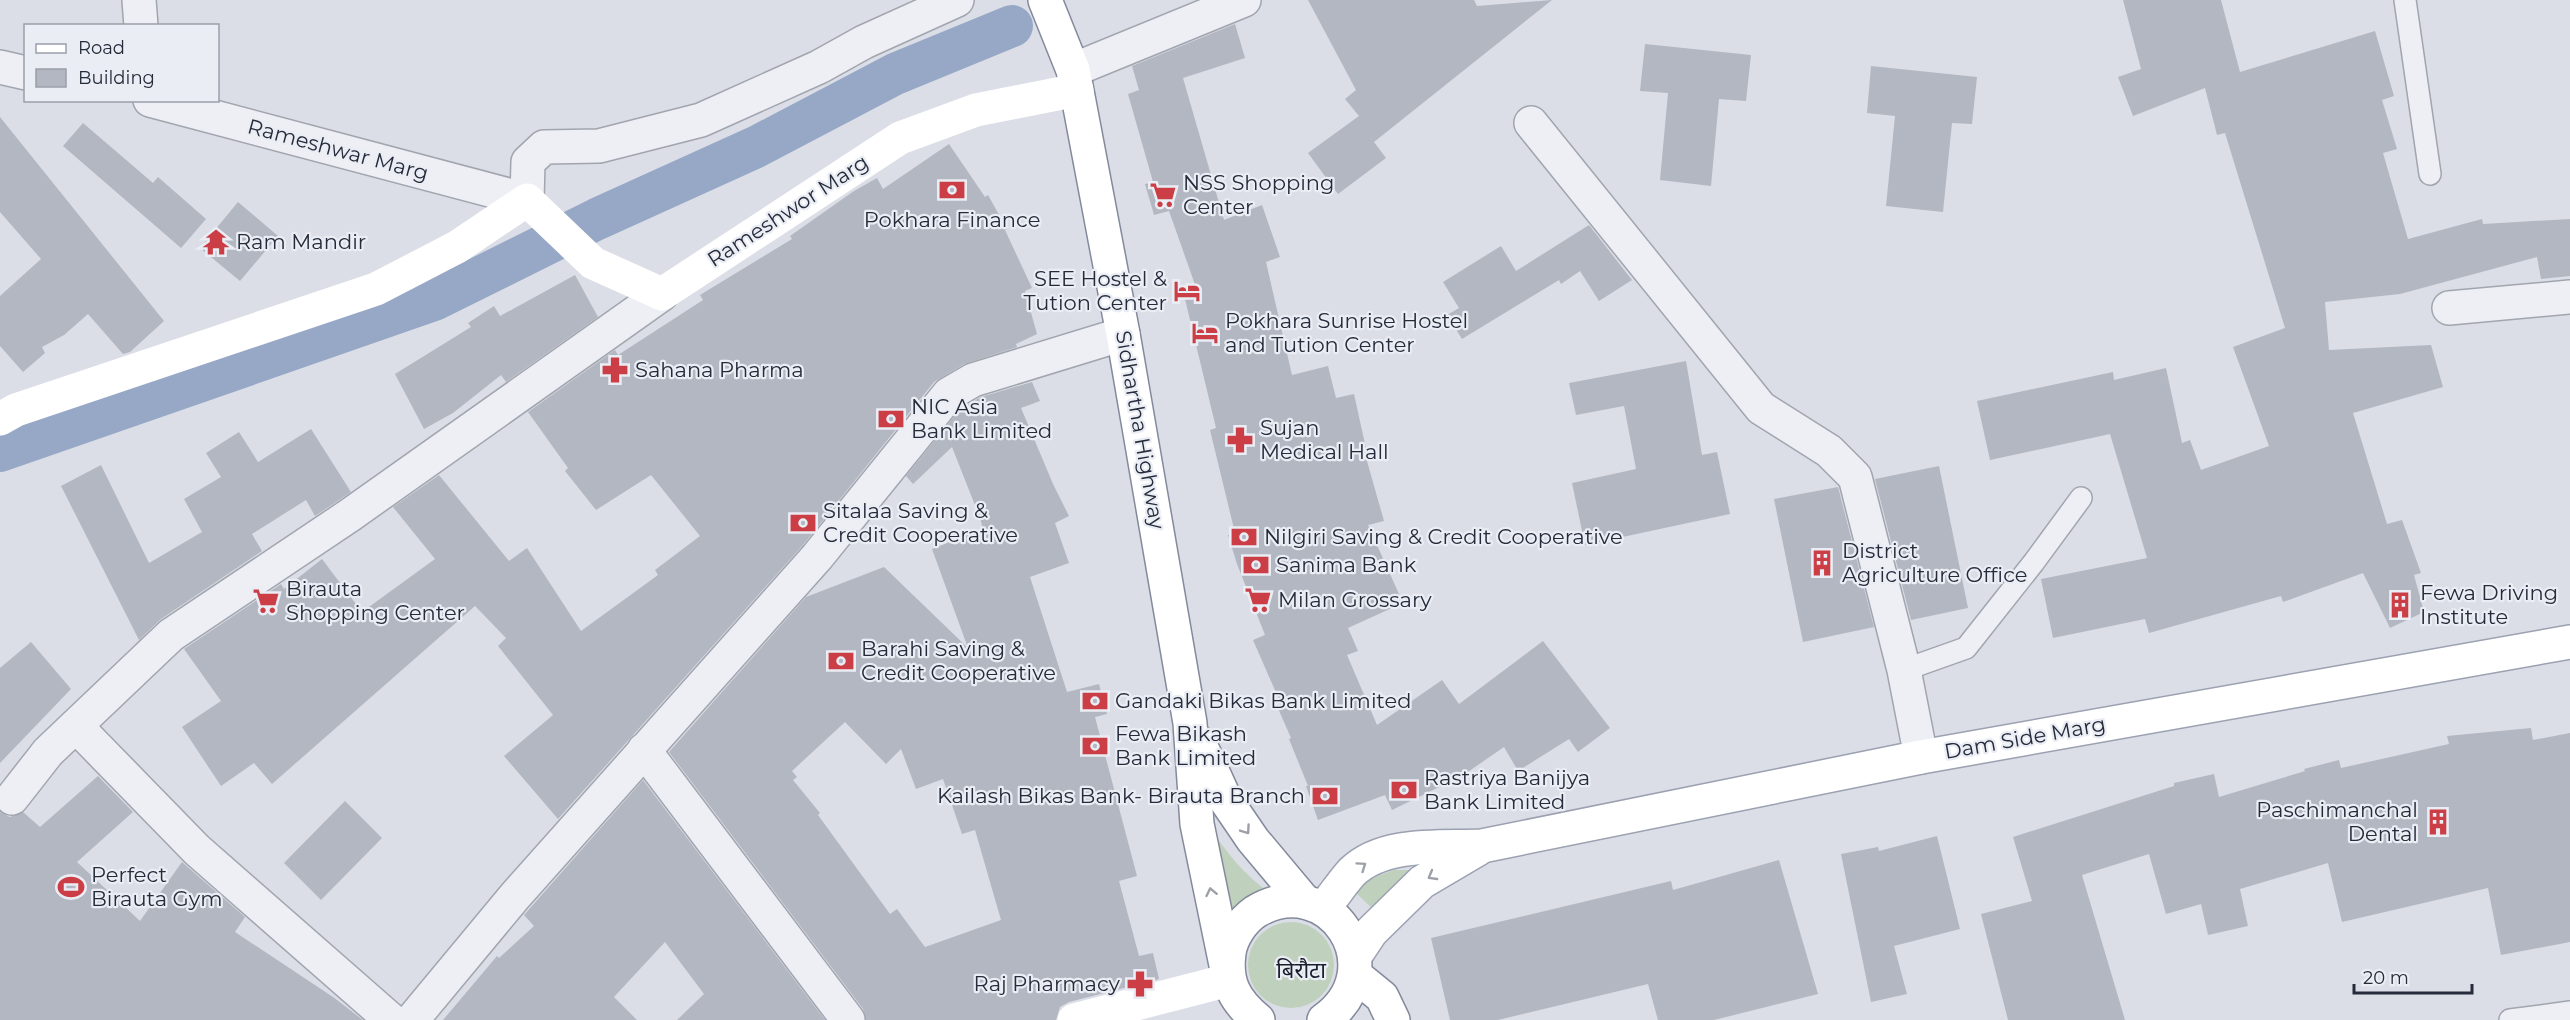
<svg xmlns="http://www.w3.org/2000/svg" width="2570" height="1020" font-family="Montserrat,'Noto Sans Devanagari',sans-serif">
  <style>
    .green { fill: #bfd0bc }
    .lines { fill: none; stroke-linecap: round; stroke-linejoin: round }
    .canal { stroke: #96a8c6; stroke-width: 42 }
    .building { fill: #b3b7c2; fill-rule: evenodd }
    .lane-casing { stroke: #a1a5af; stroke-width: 24 }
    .street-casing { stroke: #a1a5af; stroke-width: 36 }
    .primary-casing { stroke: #9ba1b1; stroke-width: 36 }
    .highway-casing { stroke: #838a9c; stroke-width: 36 }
    .lane { stroke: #eeeff4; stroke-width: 21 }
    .street { stroke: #eeeff4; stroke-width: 33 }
    .secondary { stroke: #fff; stroke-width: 33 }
    .primary { stroke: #fff; stroke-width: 33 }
    .highway { stroke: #fff; stroke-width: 33 }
    .oneway { stroke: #9da0a7 }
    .labels { text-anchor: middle; stroke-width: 4.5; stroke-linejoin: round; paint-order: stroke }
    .street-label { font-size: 21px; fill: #252b3b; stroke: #eaedf4 }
    .poi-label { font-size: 21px; fill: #252b3b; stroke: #eaedf4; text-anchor: start }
    .neighbourhood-label { font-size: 22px; fill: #181d2c; stroke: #eaedf4 }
  </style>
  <rect width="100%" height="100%" fill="#dbdee6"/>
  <!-- green -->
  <g class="green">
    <path d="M 1208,825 C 1226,852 1243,874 1270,893 L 1230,927 Z"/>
    <polygon points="1394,870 1414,870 1391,888 1373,909 1353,890 1375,877"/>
    <circle cx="1291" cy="965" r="43"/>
  </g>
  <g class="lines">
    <!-- canal -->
    <polyline class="canal" points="0,451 434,300 597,219 756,147 895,74 1012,26"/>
  </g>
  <!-- building -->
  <g class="building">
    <polygon points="1308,0 1474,0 1477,6 1552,0 1374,142 1386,158 1338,194 1308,153 1359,116 1345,99 1356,90"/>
    <polygon points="2123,0 2221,0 2240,72 2375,31 2394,96 2382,100 2397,149 2383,153 2408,239 2482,219 2483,224 2570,219 2570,276 2541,279 2537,257 2400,294 2325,302 2329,350 2431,345 2443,387 2353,413 2387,524 2402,520 2421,573 2414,575 2424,612 2390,628 2363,573 2283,602 2281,596 2149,633 2145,619 2053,638 2041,579 2147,558 2110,434 1990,460 1977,401 2113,372 2114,380 2166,368 2182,443 2190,440 2201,470 2269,446 2233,347 2285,328 2225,133 2217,135 2205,88 2133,116 2118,77 2141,69"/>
    <polygon points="1235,24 1245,58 1183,78 1224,220 1262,205 1280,257 1266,262 1292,375 1328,366 1336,398 1354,394 1367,453 1365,454 1384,521 1368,525 1403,603 1348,628 1358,651 1347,655 1377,725 1442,680 1459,704 1543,641 1610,728 1578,752 1569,739 1518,771 1504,747 1462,776 1392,810 1385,795 1318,820 1306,786 1308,786 1289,739 1291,738 1277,706 1281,704 1253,640 1265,635 1237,564 1228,535 1235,533 1210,430 1216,428 1185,299 1199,296 1169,211 1154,215 1145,184 1153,182 1128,94 1139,90 1132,66"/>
    <polygon points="1645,44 1751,55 1746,101 1719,99 1711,186 1660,180 1668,93 1640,91"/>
    <polygon points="1871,66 1977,77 1972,124 1952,123 1943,212 1886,206 1895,116 1867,113"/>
    <polygon points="0,117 164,321 130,352 123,354 88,314 64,335 42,347 45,353 23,372 0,346 0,296 41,259 0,212"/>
    <polygon points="83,123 153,183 158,177 206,219 181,248 63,146"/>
    <polygon points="949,144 985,197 988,195 1007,229 1005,230 1032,288 1025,291 1037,334 1016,344 1017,347 964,364 934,382 836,504 826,513 828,514 803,545 558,819 504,756 553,715 498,646 506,638 475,606 272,784 254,763 221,786 182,727 221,701 184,649 281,584 284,589 322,559 362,612 435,559 393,507 439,475 509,561 527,548 581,631 658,575 655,570 700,536 651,475 596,510 565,471 568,468 528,412 615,350 618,355 703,300 700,295 792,239 790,236 854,191 877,178 883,189"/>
    <polygon points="238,202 278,236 240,281 200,248"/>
    <polygon points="1589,225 1632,280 1599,301 1580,271 1561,284 1559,280 1462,339 1447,315 1459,308 1443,282 1501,246 1516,271"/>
    <polygon points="575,275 598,317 506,382 501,375 453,413 424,429 395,374 471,327 468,323 494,306 500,316"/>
    <polygon points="1686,361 1702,455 1717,452 1730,514 1585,545 1572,483 1636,469 1624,406 1576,415 1569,383"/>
    <path d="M 1032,382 L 1040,401 L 1021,408 L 1053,484 L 1069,516 L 1055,523 L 1069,563 L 1030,577 L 1067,692 L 1099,684 L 1107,714 L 1095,717 L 1137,876 L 1119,881 L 1139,956 L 1153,953 L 1159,979 L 1069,1002 L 1060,1007 L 1056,1020 L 866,1020 L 863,1009 L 669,752 L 806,597 L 884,567 L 968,648 L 932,549 L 983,529 L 980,518 L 952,447 L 913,484 L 906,476 L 961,408 L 981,397 ZM 845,722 L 886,764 L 901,749 L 916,789 L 943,779 L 962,834 L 975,830 L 1001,920 L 925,947 L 897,909 L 890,914 L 818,815 L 820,813 L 793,780 L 797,777 L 792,771 Z"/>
    <polygon points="311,429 351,492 315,516 306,500 252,534 262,551 161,619 139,640 61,486 101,465 149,563 202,532 184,499 221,477 206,453 239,432 258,462"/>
    <polygon points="1939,466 1968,608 1911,620 1875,479"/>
    <polygon points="1838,487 1874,627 1803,642 1774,499"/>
    <polygon points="31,642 71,689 0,763 0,668"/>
    <polygon points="2531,728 2533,740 2570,733 2570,942 2501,955 2488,888 2342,922 2328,863 2240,889 2248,926 2208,935 2201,904 2166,914 2149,854 2082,875 2125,1020 2008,1020 1981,914 2032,901 2013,837 2174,786 2174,783 2214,774 2219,797 2305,771 2304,769 2339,760 2341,768 2449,744 2447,736"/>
    <polygon points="98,776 133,812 77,862 140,921 182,862 245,917 235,932 333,997 363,1020 0,1020 0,812 10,817 23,812 40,827"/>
    <polygon points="643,780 825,1020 677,1020 704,994 665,942 614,997 637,1020 443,1020 497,956 499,958 534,926 524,915"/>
    <polygon points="345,801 382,838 321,900 284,863"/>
    <polygon points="1937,836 1960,929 1894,946 1907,994 1871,1002 1841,854 1878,847 1879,851"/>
    <polygon points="1779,860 1818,994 1714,1020 1658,1020 1648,984 1498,1020 1450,1020 1431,938 1671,881 1673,890"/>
  </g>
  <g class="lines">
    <!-- lane casing -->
    <g class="lane-casing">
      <g id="lane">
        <polyline points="2405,0 2430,174"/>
        <polyline points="1904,670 1966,648 2034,562 2081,498"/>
        <polyline points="2510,1020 2570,1012"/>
      </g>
    </g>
    <!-- street casing -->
    <g class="street-casing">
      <g id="street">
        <polyline points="139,0 141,26"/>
        <polyline points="0,67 26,73"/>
        <polyline points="1073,70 1244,0"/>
        <polyline points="150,100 527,200 528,162 544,147 599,146 701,120 819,67 864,42 957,0"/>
        <polyline points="1531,123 1761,408 1829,451 1855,477 1904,670 1921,757"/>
        <polyline points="2449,308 2570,297"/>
        <polyline points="76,726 197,850 391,1020"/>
        <polyline points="644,750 848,1020"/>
        <polyline points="12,798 48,752 171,635 350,515 662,294"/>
        <polyline points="412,1020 515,896 817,557 949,394 973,380 1123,334"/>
      </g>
    </g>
    <!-- primary casing -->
    <g class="primary-casing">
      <g id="primary">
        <path d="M 1323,909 C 1333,897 1342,883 1352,872 C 1384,841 1441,848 1482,846 L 1921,757 L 2570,642"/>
        <polyline points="1355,956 1371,932 1422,882 1478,849"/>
      </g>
    </g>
    <!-- highway casing -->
    <g class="highway-casing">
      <g id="highway">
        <polyline points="1045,0 1073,70 1123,334 1190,723 1197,824 1227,970"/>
        <polyline points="1199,742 1225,799 1253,840 1305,902"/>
        <polyline points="1355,975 1382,997 1393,1020"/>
        <path d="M 1258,1020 C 1235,1001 1225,983 1229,953 C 1231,938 1242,921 1255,912 C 1329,867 1396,969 1324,1020"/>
      </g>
    </g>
    <!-- lane -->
    <use href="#lane" class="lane"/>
    <!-- street -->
    <use href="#street" class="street"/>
    <!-- secondary -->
    <g class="secondary">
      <polyline points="0,419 16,410 376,289 457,247 527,200 593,263 662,294 900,138 976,110 1077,90"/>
      <polyline points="1074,1020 1229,980"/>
    </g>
    <!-- primary -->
    <use href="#primary" class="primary"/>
    <!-- highway -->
    <use href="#highway" class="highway"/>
  </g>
  <!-- one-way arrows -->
  <defs><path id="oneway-chevron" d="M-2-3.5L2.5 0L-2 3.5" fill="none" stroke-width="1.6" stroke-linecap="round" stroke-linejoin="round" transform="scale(1.5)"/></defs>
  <g class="oneway">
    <use href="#oneway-chevron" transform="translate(1246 830) rotate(55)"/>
    <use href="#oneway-chevron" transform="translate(1362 866) rotate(-35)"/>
    <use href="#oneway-chevron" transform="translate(1432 876) rotate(150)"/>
    <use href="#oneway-chevron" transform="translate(1211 892) rotate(-102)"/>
  </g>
  <!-- icons -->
  <defs>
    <g id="bank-bare" transform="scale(2.07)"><path d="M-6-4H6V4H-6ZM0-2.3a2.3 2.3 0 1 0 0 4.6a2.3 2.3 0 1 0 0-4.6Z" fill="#cc3e45" stroke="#eaedf4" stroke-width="2.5" paint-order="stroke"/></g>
    <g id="supermarket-bare" transform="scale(2.07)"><path d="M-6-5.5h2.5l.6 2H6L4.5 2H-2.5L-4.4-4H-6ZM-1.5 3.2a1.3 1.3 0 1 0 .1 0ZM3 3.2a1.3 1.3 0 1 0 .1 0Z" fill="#cc3e45" stroke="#eaedf4" stroke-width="2.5" paint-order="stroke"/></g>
    <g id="temple-bare" transform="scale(2.07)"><path d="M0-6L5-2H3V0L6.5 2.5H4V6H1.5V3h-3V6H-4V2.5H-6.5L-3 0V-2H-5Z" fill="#cc3e45" stroke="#eaedf4" stroke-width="2.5" paint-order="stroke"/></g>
    <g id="hotel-bare" transform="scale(2.07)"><path d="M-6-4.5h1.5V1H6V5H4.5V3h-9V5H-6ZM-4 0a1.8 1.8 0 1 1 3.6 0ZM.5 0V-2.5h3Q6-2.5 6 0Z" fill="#cc3e45" stroke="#eaedf4" stroke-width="2.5" paint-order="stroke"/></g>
    <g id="pharmacy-bare" transform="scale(2.07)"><path d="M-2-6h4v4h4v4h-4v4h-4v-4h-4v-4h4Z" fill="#cc3e45" stroke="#eaedf4" stroke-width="2.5" paint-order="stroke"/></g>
    <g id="building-bare" transform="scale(2.07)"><path d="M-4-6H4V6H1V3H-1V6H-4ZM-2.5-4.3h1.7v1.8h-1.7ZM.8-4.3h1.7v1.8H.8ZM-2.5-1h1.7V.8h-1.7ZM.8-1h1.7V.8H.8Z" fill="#cc3e45" stroke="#eaedf4" stroke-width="2.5" paint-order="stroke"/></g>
    <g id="stadium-bare" transform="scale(2.07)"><path d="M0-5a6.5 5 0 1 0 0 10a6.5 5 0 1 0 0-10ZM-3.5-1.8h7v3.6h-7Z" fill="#cc3e45" stroke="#eaedf4" stroke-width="2.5" paint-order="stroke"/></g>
  </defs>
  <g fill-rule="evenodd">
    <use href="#bank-bare" x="952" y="190"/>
    <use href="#supermarket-bare" x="1163" y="195"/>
    <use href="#temple-bare" x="216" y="242"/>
    <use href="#hotel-bare" x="1187" y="291"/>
    <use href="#hotel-bare" x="1205" y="333"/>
    <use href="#pharmacy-bare" x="615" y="370"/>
    <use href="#bank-bare" x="891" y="419"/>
    <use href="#pharmacy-bare" x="1240" y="440"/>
    <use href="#bank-bare" x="803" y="523"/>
    <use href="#bank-bare" x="1244" y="537"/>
    <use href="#building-bare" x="1822" y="563"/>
    <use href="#bank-bare" x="1256" y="565"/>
    <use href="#supermarket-bare" x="1258" y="600"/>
    <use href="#supermarket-bare" x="266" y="601"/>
    <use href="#building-bare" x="2400" y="605"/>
    <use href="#bank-bare" x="841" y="661"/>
    <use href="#bank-bare" x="1095" y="701"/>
    <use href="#bank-bare" x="1095" y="746"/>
    <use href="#bank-bare" x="1404" y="790"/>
    <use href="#bank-bare" x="1325" y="796"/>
    <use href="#building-bare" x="2438" y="822"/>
    <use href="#stadium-bare" x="71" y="887"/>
    <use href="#pharmacy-bare" x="1140" y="984"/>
  </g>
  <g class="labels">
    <!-- street labels -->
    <g class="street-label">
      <text transform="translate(338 150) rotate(15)" y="7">Rameshwar Marg</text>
      <text transform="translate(788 211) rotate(-33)" y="7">Rameshwor Marg</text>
      <text transform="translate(1140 430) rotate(80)" y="7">Sidhartha Highway</text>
      <text transform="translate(2025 738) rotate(-10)" y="7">Dam Side Marg</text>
    </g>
    <!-- poi labels -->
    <g class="poi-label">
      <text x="1183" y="190">NSS Shopping<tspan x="1183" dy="24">Center</tspan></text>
      <text x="952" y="227" text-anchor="middle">Pokhara Finance</text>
      <text x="236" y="249">Ram Mandir</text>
      <text x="1167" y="286" text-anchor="end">SEE Hostel &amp;<tspan x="1167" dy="24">Tution Center</tspan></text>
      <text x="1225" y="328">Pokhara Sunrise Hostel<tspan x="1225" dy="24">and Tution Center</tspan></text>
      <text x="635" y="377">Sahana Pharma</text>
      <text x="911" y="414">NIC Asia<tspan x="911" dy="24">Bank Limited</tspan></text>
      <text x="1260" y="435">Sujan<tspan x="1260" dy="24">Medical Hall</tspan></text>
      <text x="823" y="518">Sitalaa Saving &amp;<tspan x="823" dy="24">Credit Cooperative</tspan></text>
      <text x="1264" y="544">Nilgiri Saving &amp; Credit Cooperative</text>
      <text x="1842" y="558">District<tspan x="1842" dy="24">Agriculture Office</tspan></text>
      <text x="1276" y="572">Sanima Bank</text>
      <text x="286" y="596">Birauta<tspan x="286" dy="24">Shopping Center</tspan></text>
      <text x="2420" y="600">Fewa Driving<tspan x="2420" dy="24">Institute</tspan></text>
      <text x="1278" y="607">Milan Grossary</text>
      <text x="861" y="656">Barahi Saving &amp;<tspan x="861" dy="24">Credit Cooperative</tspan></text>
      <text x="1115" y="708">Gandaki Bikas Bank Limited</text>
      <text x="1115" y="741">Fewa Bikash<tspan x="1115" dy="24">Bank Limited</tspan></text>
      <text x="1424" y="785">Rastriya Banijya<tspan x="1424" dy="24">Bank Limited</tspan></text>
      <text x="1305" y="803" text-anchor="end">Kailash Bikas Bank- Birauta Branch</text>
      <text x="2418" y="817" text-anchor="end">Paschimanchal<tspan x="2418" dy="24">Dental</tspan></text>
      <text x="91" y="882">Perfect<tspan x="91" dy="24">Birauta Gym</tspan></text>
      <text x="1120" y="991" text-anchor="end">Raj Pharmacy</text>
    </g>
    <!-- neighbourhood labels -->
    <g class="neighbourhood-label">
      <text x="1301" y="978">बिरौटा</text>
    </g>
  </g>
  <!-- legend -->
  <rect x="24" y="24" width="195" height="78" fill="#eaedf4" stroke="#9b9faa" stroke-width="1.5"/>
  <rect x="36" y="44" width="30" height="9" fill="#ffffff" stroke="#9b9faa" stroke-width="1.5"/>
  <text x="78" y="54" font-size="18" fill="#252b3b">Road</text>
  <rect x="36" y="69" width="30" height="18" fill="#b3b7c2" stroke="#9b9faa" stroke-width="1.5"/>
  <text x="78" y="84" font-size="18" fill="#252b3b">Building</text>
  <!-- scale -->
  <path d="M2354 984v9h118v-9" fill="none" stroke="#252b3b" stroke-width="3"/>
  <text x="2363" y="984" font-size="18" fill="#252b3b" stroke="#eaedf4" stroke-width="4.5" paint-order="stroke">20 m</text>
</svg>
